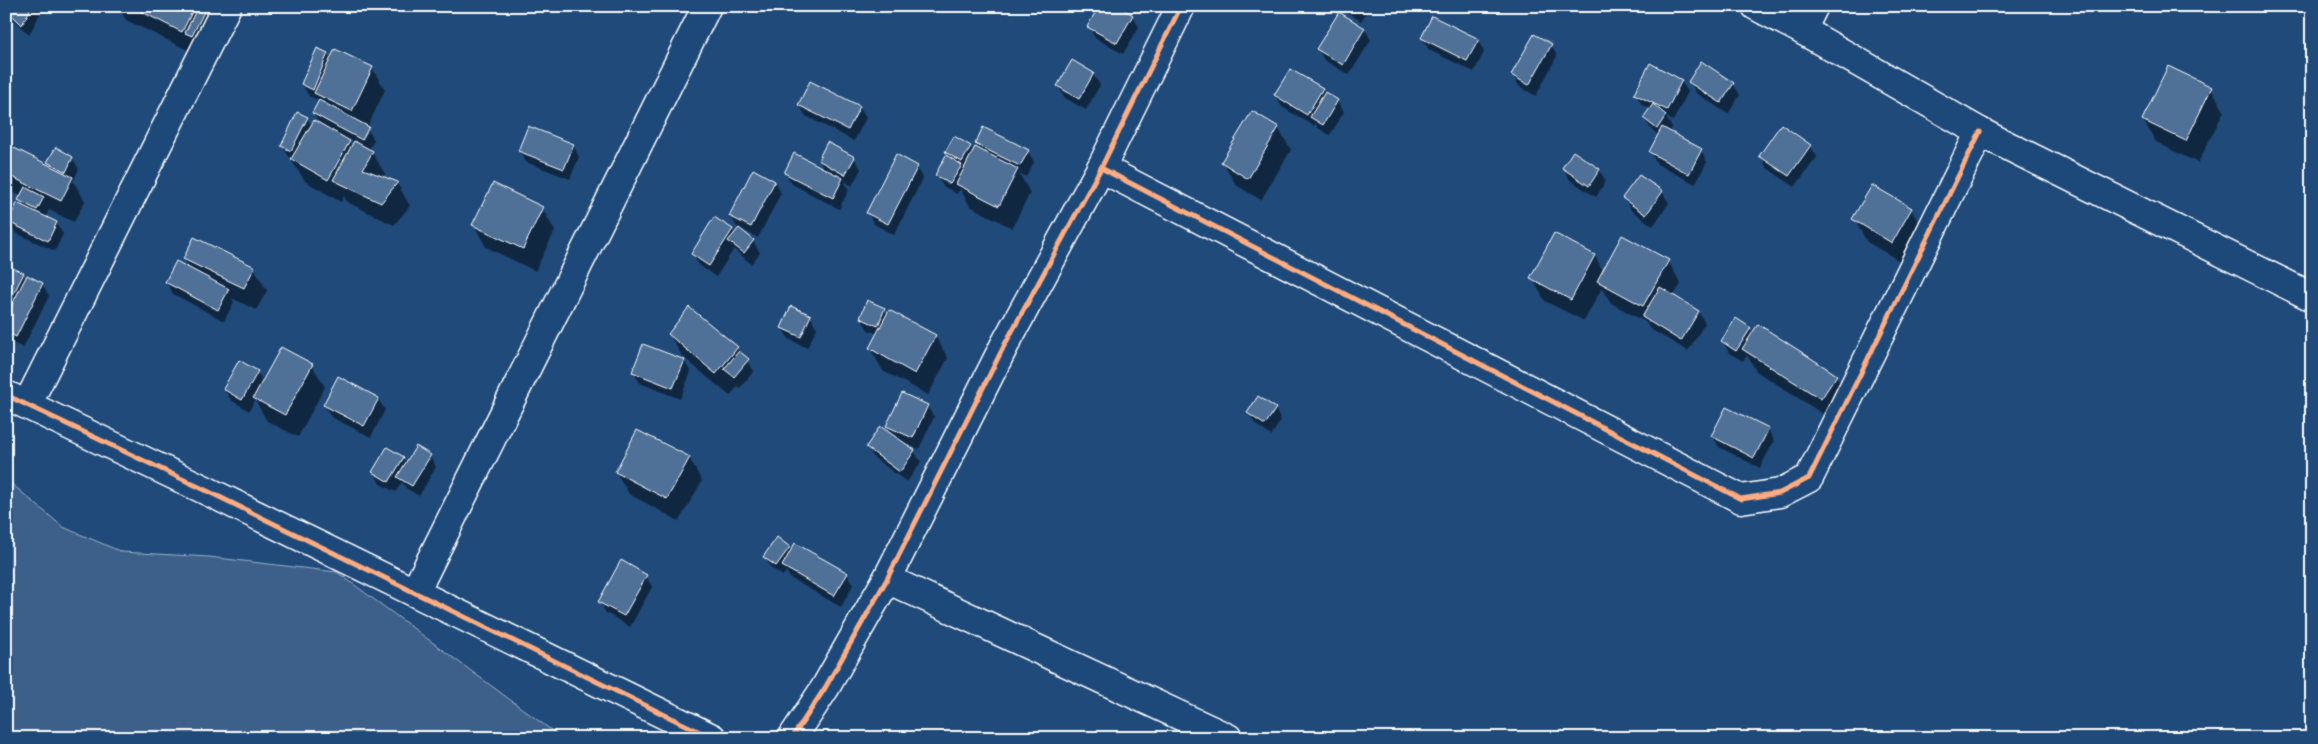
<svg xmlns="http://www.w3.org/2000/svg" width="2318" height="744" font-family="Caveat,sans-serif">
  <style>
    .green { fill: #3c618b; stroke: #9eb0c5 }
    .shadow { fill: #0007; fill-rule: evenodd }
    .building { fill: #507197; stroke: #fff }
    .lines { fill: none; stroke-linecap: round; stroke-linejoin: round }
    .minor-casing { stroke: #fff; stroke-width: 31 }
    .minor { stroke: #1f4a7a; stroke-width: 28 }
    .cycleway-casing { stroke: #1f4a7a; stroke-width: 8 }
    .cycleway { stroke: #ffac80; stroke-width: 5 }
  </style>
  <rect width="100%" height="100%" fill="#1f4a7a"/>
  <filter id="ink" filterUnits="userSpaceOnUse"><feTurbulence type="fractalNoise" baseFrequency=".02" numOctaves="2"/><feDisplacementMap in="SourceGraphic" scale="10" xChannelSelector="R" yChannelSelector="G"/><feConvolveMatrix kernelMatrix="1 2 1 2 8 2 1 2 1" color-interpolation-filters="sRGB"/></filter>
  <g filter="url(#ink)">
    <!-- green -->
    <polygon class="green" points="6,479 63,527 122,552 209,557 337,572 562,738 6,738"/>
    <!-- shadow -->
    <g class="shadow">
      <polygon points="6,6 44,6 29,35 10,16"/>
      <polygon points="118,6 216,6 194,53 126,20"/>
      <polygon points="1337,6 1370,6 1361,21"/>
      <polygon points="1132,15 1139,27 1123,54 1095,38 1089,27"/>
      <polygon points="1364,28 1371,40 1349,75 1324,60 1318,49"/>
      <polygon points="1422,38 1478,40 1484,52 1474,72 1429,50"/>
      <polygon points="1551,45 1557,56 1536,96 1519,86 1513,75"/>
      <path d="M 327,54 L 331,60 L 372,68 L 385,90 L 367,128 L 374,140 L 369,150 L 372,152 L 385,174 L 383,178 L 397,183 L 410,206 L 394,225 L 347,202 L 344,196 L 341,202 L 305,181 L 282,146 L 307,118 L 312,126 L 320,125 L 313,113 L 320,101 L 309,96 L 302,84 ZM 348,139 L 355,143 L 352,147 Z"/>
      <polygon points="1093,74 1100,85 1086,110 1065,98 1058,86"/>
      <polygon points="1681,81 1688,92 1673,121 1666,117 1672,128 1669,132 1701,150 1707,162 1695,184 1657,164 1650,152 1659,136 1651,129 1644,118 1651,109 1642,105 1636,94"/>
      <polygon points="1690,82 1733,84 1740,95 1728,114 1696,93"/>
      <polygon points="2211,88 2224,111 2198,163 2156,142 2143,120"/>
      <polygon points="1322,89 1325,95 1337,101 1344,112 1330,135 1318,128 1315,123 1314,126 1282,107 1275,95"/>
      <polygon points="799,105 859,107 866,118 854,141 806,116"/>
      <polygon points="1278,128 1291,150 1261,200 1236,185 1223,162"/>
      <polygon points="955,138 971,147 973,152 981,152 976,144 1028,151 1034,162 1026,177 1019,173 1030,193 1012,228 970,206 960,189 957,194 943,186 936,175 951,160 946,152"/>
      <polygon points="573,145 579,157 570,179 526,162 519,150"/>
      <polygon points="1810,145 1817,157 1795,187 1767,168 1761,156"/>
      <polygon points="6,146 53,169 49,162 72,158 79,169 73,181 85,201 74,222 49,210 45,218 56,223 63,234 55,251 16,233 9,222 24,208 19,200 21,196 8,190 6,186"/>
      <polygon points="854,158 861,169 852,186 844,181 849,190 839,209 792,184 785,173 825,170 819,160"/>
      <polygon points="917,167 923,178 894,235 874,224 868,213"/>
      <polygon points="1563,168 1599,170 1606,181 1596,197 1570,180"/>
      <polygon points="775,182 781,193 758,238 737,227 730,216"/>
      <polygon points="1662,192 1669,203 1653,226 1631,210 1624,198"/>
      <polygon points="542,208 555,231 535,271 486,247 474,225"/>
      <polygon points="1911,209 1924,232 1905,264 1867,242 1854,219"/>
      <polygon points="732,230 735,235 739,230 753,241 760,253 751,264 734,249 716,277 699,265 692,254"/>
      <polygon points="1555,235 1595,256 1603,271 1668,261 1681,284 1673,297 1698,311 1705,323 1688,351 1650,329 1647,323 1611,303 1602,288 1584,321 1545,301 1532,278"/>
      <polygon points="184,259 254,268 267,291 256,310 232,298 234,302 224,321 173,294 167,282 191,271"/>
      <polygon points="6,266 23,274 26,279 27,277 42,284 49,296 23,348 13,343 10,350 6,349"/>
      <polygon points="689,309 737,348 754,371 740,388 738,386 730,396 682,356 669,334"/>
      <polygon points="884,309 888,315 935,336 948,358 928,395 883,371 870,348 878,334 868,330 861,318"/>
      <polygon points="810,316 817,328 807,348 789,339 782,328"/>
      <polygon points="1750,329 1753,334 1836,376 1849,398 1834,421 1756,371 1747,355 1743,361 1729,353 1723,341"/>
      <polygon points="684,361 691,372 680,399 640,383 633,372"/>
      <polygon points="239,362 257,372 263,382 312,365 325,387 298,437 267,421 255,400 249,411 231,400 224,389"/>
      <polygon points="378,399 385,410 371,437 331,417 324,405"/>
      <polygon points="927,406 934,417 919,449 905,444 914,451 921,462 907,482 874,458 867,447 893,436 887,426"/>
      <polygon points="1275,409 1281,420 1271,436 1255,424 1248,413"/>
      <polygon points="1768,429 1774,441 1760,468 1719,447 1712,436"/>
      <polygon points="430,456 436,467 419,496 406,488 402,482 396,492 380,484 374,472 403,458 407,464"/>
      <polygon points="689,458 702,481 679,521 629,494 616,472"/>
      <polygon points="789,547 791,552 847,574 853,585 841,607 790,578 786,571 783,576 771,568 765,557"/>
      <polygon points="646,576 652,587 630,627 606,613 600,602"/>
    </g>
    <!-- building -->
    <g class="building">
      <polygon points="6,6 32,6 22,25 6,9"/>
      <polygon points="130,6 195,6 182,32"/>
      <polygon points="198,6 207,6 192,36 185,33"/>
      <polygon points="1099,6 1119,6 1133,15 1117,43 1087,27"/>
      <polygon points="1339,12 1365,28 1343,65 1316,49"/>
      <polygon points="1432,16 1479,39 1467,61 1421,38"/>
      <polygon points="1534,34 1552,44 1529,85 1511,75"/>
      <polygon points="317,48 328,53 313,90 301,84"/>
      <polygon points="335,49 373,67 352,111 314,93"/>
      <polygon points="1072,60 1094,73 1079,99 1057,86"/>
      <polygon points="1701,61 1734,83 1721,103 1688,82"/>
      <polygon points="1650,63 1682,80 1667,110 1634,94"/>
      <polygon points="2168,66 2212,87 2186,141 2142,120"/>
      <polygon points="1290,69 1323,88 1307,115 1274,95"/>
      <polygon points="810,81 860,106 848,130 798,105"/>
      <polygon points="1325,92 1338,100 1323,125 1310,117"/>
      <polygon points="319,100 369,127 362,140 312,113"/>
      <polygon points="1653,104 1666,115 1657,129 1643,118"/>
      <polygon points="1252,111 1279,127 1248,179 1221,162"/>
      <polygon points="297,112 308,117 291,151 281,146"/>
      <polygon points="314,120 350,141 328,180 291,159"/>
      <polygon points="1781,124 1811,145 1789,176 1759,156"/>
      <polygon points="528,126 574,144 564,169 518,151"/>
      <polygon points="983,127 1029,150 1020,166 975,144"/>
      <polygon points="1662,127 1702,149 1689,174 1649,152"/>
      <polygon points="954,136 971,146 962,162 945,152"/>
      <polygon points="354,141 373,151 363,169 398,182 381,203 333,180"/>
      <polygon points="827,142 855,157 845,175 818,160"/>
      <polygon points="6,144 73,177 61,201 6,174"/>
      <polygon points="56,147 73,157 66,172 47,162"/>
      <polygon points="975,147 1018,169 999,206 956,184"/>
      <polygon points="1573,151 1600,169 1589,186 1562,168"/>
      <polygon points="794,153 843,178 833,198 784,173"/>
      <polygon points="896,154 918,166 888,224 866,213"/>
      <polygon points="946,155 962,165 950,184 935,175"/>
      <polygon points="753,169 775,181 751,227 729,216"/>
      <polygon points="1639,175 1663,191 1646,215 1622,198"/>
      <polygon points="493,183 543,207 523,249 472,225"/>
      <polygon points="1872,185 1912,208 1892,243 1852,219"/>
      <polygon points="25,187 44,197 37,210 18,200"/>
      <polygon points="17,203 57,222 48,241 8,222"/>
      <polygon points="714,217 733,229 709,266 691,254"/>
      <polygon points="739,228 754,240 744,253 728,241"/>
      <polygon points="1554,233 1595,255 1571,300 1530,278"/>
      <polygon points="1622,235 1669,260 1643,306 1597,281"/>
      <polygon points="194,237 255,267 244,288 183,259"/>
      <polygon points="176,261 229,289 218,310 165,282"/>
      <polygon points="6,265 24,273 6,309"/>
      <polygon points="27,275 43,283 16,337 6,332 6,316"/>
      <polygon points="1660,287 1699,311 1681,341 1642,317"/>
      <polygon points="867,300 885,308 878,326 860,318"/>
      <polygon points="791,306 811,315 801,337 781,328"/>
      <polygon points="689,307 738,347 716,374 668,334"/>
      <polygon points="889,310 936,335 915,374 869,348"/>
      <polygon points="1736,318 1751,328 1736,351 1721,341"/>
      <polygon points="1758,324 1837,375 1821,399 1742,349"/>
      <polygon points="643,344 685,360 673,388 632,372"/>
      <polygon points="281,347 313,364 285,415 253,398"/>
      <polygon points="739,351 749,359 734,377 724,369"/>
      <polygon points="239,360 258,371 242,400 223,389"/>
      <polygon points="338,376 379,398 364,426 323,405"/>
      <polygon points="902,393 928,405 913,438 886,426"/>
      <polygon points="1258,396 1276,408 1265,425 1247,413"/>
      <polygon points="1726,407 1769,428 1754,458 1711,436"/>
      <polygon points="880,426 915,450 900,472 866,447"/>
      <polygon points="637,430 690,457 667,499 615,472"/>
      <polygon points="416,446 431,455 412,486 397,477"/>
      <polygon points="387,447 404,457 389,482 372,472"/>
      <polygon points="777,537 790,547 776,566 763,557"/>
      <polygon points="795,543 848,573 834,596 782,566"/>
      <polygon points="621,560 647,575 624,616 598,602"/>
    </g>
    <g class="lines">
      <!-- minor casing -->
      <g class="minor-casing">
        <g id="minor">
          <polyline points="1756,6 1802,30 1980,132 2312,297"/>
          <polyline points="1802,30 1814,6"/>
          <polyline points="1101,168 1741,499 1780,493 1809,478 1980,132"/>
          <polyline points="6,395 201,488 712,738"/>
          <polyline points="27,405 227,6"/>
          <polyline points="887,579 1228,738"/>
          <polyline points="415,592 707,6"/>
          <polyline points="792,738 825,688 887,579 1004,346 1101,168 1181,6"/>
        </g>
      </g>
      <!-- minor -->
      <use href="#minor" class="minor"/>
      <!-- cycleway casing -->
      <g class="cycleway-casing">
        <g id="cycleway">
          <polyline points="1101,168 1741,499 1780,493 1809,478 1980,132"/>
          <polyline points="6,395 201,488 712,738"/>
          <polyline points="792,738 825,688 887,579 1004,346 1101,168 1181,6"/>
        </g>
      </g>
      <!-- cycleway -->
      <use href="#cycleway" class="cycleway"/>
    </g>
  </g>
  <!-- margin -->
  <rect width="2318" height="744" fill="none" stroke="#1f4a7a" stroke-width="25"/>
  <rect x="12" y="12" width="2293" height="719" fill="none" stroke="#fff" stroke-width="2" filter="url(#ink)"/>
</svg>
